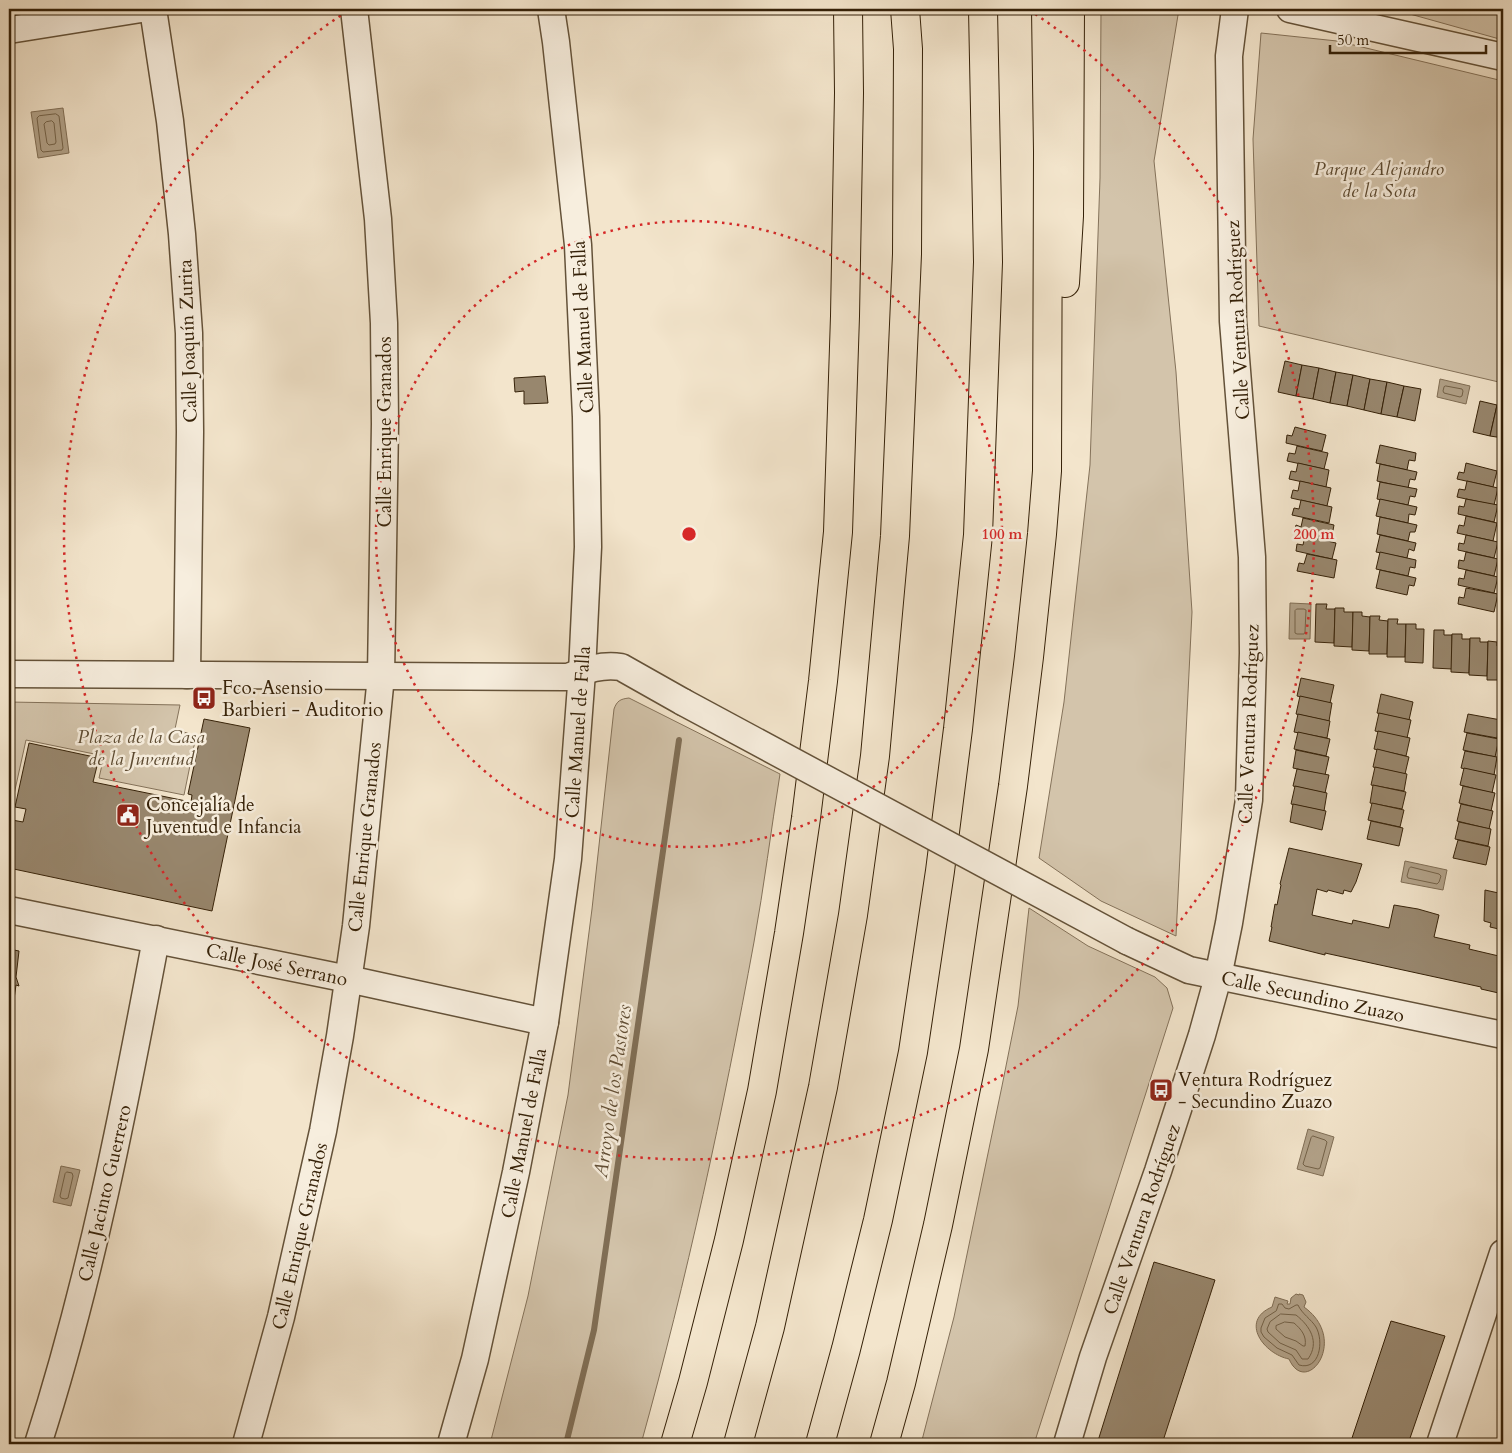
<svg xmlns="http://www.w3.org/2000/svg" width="1512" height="1453" font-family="Cardo,serif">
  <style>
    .green { fill: #d3c4ab; stroke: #84725a }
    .water { fill: #b2a289; stroke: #806e55 }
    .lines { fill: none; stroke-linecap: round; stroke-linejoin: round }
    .shore { stroke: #746248; stroke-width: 1 }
    .stream { stroke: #806e55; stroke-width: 6 }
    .building { fill: #98876e; stroke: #352108 }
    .minor-casing { stroke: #645239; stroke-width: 29 }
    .highway-casing { stroke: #352108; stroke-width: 30 }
    .minor { stroke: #f7eede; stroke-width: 26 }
    .highway { stroke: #f3e5cc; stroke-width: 28 }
    .minor-bridge-casing { stroke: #645239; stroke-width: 29; stroke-linecap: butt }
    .minor-bridge { stroke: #f7eede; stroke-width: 26 }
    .ring { fill: none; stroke: #d62828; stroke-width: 2.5; stroke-dasharray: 2.5 5 }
    .labels { text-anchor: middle; stroke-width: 5; stroke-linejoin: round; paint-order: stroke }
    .park-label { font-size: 19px; font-style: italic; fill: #5c4a31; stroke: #f7eede }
    .street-label { font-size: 19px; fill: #352108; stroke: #f7eede }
    .poi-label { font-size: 19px; fill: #352108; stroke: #f7eede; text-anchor: start }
    .water-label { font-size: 20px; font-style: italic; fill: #614e35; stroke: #f7eede }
    .centre { fill: #d62828; stroke: #f7eede; stroke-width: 2.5 }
    .ring-label { font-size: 15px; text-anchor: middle; font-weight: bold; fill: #d62828; stroke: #f7eede; stroke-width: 5; stroke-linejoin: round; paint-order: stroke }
  </style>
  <rect width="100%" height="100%" fill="#f3e5cc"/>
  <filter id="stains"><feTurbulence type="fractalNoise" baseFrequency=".004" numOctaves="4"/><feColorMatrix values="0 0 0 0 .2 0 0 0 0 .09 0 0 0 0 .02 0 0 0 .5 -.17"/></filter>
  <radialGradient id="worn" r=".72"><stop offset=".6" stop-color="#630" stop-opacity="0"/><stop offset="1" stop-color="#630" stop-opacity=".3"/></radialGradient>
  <!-- green -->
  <g class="green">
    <polygon points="1101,9 1179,9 1154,161 1176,372 1192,612 1176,936 1101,901 1039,858 1064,702 1090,465 1100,178"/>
    <polygon points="1392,9 1503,9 1503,40"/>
    <polygon points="1261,33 1337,41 1503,81 1503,383 1259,326 1253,139"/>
    <path d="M 629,698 L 780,774 C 771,830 764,887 754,942 C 723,1111 687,1279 641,1444 L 490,1444 L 528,1296 L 568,1095 L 592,909 L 614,709 C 617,701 620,699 629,698 Z"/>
    <polygon points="9,702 180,705 175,729 196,736 184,795 99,778 104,756 26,740 11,808 9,808"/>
    <polygon points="1029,908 1088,946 1155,977 1167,988 1173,1008 1034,1444 921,1444 954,1317 1002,1086 1018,1006"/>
  </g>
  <!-- water -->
  <g class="water">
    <polygon points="63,108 69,153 38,158 31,112"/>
    <polygon points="1440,379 1470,386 1466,404 1437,397"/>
    <polygon points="1290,603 1311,604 1310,639 1289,639"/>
    <polygon points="1405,861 1447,870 1443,890 1401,882"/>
    <polygon points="1308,1129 1334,1137 1323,1176 1297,1169"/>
    <polygon points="61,1166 80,1170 71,1206 53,1202"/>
    <path d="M 1296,1294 L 1299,1295 L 1299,1294 L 1303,1295 L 1306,1302 L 1304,1307 C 1350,1340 1306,1398 1289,1359 C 1264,1354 1239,1321 1272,1307 L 1275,1297 L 1288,1301 L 1287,1304 L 1290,1304 L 1291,1298 Z"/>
  </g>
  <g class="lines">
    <!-- shore -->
    <g class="shore">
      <polygon points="56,114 59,116 63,148 62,150 43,152 41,150 37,118 39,116"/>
      <polygon points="52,121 54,123 56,142 55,144 49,145 47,143 44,124 46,122"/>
      <polygon points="1446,386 1462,389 1463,391 1462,396 1460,397 1444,393 1443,391 1444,387"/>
      <polygon points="1297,609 1304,609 1306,610 1305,632 1304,634 1297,634 1295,633 1295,611"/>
      <polygon points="1411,867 1439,874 1441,876 1439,882 1437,884 1408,878 1407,876 1409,869"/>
      <polygon points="1313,1136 1325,1140 1327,1142 1320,1168 1318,1169 1305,1166 1303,1164 1311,1138"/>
      <polygon points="67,1172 72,1173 73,1176 68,1198 65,1199 61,1198 60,1196 65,1174"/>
      <path d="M 1279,1304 L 1282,1304 L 1285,1308 L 1289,1309 L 1296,1305 L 1298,1305 C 1302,1314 1311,1319 1316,1327 C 1324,1341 1320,1371 1299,1365 L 1292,1355 L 1277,1348 L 1264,1337 L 1261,1332 L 1261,1328 L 1265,1318 L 1276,1311 Z"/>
      <path d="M 1281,1314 L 1296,1315 C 1310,1326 1320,1342 1308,1359 L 1302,1359 L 1296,1350 L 1280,1343 L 1268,1332 L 1267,1329 L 1270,1322 Z"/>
      <path d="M 1285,1322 L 1294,1323 C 1301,1329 1307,1336 1305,1346 L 1303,1346 L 1296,1341 L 1285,1337 L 1276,1329 L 1276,1326 Z"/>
    </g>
    <!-- stream -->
    <polyline class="stream" points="566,1444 594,1330 679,740"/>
  </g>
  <!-- building -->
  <g class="building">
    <polygon points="1285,361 1302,365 1296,396 1278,392"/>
    <polygon points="1302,365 1319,368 1313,399 1296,396"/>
    <polygon points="1319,368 1336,372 1330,403 1313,399"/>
    <polygon points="1336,372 1353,375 1347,406 1330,403"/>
    <polygon points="1353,375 1370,379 1364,410 1347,406"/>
    <polygon points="545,376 548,403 524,404 524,391 515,392 514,378"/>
    <polygon points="1370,379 1387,382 1381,414 1364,410"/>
    <polygon points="1387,382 1404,386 1397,417 1381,414"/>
    <polygon points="1404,386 1421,389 1415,421 1397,417"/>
    <polygon points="1480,401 1497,405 1490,436 1473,432"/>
    <polygon points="1497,405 1503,406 1503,438 1490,436"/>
    <polygon points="1295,427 1326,435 1322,451 1286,443 1287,435 1292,436"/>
    <polygon points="1380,445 1416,453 1415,461 1409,460 1407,470 1376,463"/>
    <polygon points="1297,446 1328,453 1324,469 1287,461 1289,453 1295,454"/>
    <polygon points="1298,463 1329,470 1326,487 1289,479 1291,471 1296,472"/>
    <polygon points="1466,463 1497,471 1493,487 1457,479 1459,472 1464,473"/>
    <polygon points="1380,464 1417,472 1415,480 1410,479 1408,488 1377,481"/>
    <polygon points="1300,481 1331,488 1327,506 1291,498 1293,490 1298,491"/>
    <polygon points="1467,481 1498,488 1494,505 1457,497 1459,489 1465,490"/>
    <polygon points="1380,482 1417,489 1415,497 1410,496 1408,505 1377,499"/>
    <polygon points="1380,499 1417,507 1415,515 1409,514 1408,523 1376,516"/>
    <polygon points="1466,499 1498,505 1494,522 1458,514 1459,506 1464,507"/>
    <polygon points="1301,500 1332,507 1329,523 1292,515 1294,508 1299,509"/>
    <polygon points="1466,516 1497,523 1493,541 1457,533 1459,525 1464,526"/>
    <polygon points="1380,517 1417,525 1415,532 1410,532 1408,541 1377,534"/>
    <polygon points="1303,518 1334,525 1331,541 1294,534 1296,525 1301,527"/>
    <polygon points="1380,535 1416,543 1414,551 1409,549 1407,558 1376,552"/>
    <polygon points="1466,535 1498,542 1494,558 1458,550 1459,543 1464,544"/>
    <polygon points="1305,536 1336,543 1332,559 1296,551 1297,544 1303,545"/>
    <polygon points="1380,552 1416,560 1415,568 1410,567 1408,576 1376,569"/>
    <polygon points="1466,552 1498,559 1494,576 1458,568 1459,560 1464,561"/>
    <polygon points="1307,554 1337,560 1334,578 1297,571 1299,563 1304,564"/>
    <polygon points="1380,570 1416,578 1414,586 1409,585 1407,595 1376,588"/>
    <polygon points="1466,570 1498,577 1494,593 1458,585 1459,578 1464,579"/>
    <polygon points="1466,588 1498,594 1494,612 1458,604 1459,597 1464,598"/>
    <polygon points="1316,604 1327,604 1326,609 1335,609 1334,643 1315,642"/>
    <polygon points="1335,608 1344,608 1344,612 1353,612 1352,647 1334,646"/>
    <polygon points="1353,612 1362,612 1362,616 1370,617 1369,651 1352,650"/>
    <polygon points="1370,616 1380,616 1379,620 1388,621 1387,654 1369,654"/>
    <polygon points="1388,619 1398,619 1397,624 1406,624 1405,657 1387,657"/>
    <polygon points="1406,624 1416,624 1416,629 1424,629 1423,663 1405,662"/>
    <polygon points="1434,630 1444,630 1444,635 1452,635 1452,669 1433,668"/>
    <polygon points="1452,634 1462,634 1462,639 1470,639 1469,673 1451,672"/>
    <polygon points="1470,638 1480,638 1480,642 1488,642 1487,676 1469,675"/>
    <polygon points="1488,641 1497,642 1497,646 1503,646 1503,680 1487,680"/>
    <polygon points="1301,678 1334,685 1330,703 1297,696"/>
    <polygon points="1381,694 1413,702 1409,720 1377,713"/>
    <polygon points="1300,696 1332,703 1329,721 1296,714"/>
    <polygon points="1379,713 1411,720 1407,738 1375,731"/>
    <polygon points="1298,714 1330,721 1327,738 1294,732"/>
    <polygon points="1468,714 1501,720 1497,738 1464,732"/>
    <polygon points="204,719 250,728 212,911 9,868 9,838 12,820 23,822 26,809 15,807 29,743 99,758 93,782 191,802 192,795 188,794"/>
    <polygon points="1378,731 1410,738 1406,756 1374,749"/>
    <polygon points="1298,732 1330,739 1326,756 1294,749"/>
    <polygon points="1467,733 1499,739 1495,757 1463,750"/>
    <polygon points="1377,749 1409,757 1405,774 1373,767"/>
    <polygon points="1296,750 1329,757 1325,775 1293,768"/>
    <polygon points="1465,751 1497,757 1494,775 1461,768"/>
    <polygon points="1375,767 1407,774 1404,791 1371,785"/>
    <polygon points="1464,768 1496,775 1492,793 1460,785"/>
    <polygon points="1297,769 1329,775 1325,793 1293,786"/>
    <polygon points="1373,785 1406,792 1402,809 1370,803"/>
    <polygon points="1295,786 1327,793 1324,811 1291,804"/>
    <polygon points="1463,786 1495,793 1491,811 1459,803"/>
    <polygon points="1372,803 1404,810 1400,827 1368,820"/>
    <polygon points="1293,804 1326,811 1322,830 1290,822"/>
    <polygon points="1461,804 1493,811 1489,829 1457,821"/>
    <polygon points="1371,821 1403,828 1399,846 1367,839"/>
    <polygon points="1459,822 1491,829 1488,846 1455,839"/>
    <polygon points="1458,840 1490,847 1486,865 1453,858"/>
    <polygon points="1289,848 1362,864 1356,882 1351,892 1344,890 1343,894 1328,890 1327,892 1317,889 1312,915 1352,924 1353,920 1389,928 1394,905 1418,909 1439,915 1434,937 1470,945 1469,949 1503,957 1503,994 1481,989 1481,987 1325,953 1325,955 1269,941 1272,927 1271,927 1275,904 1277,905 1281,885 1280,884"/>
    <polygon points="1485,890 1503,894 1503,930 1490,927 1491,923 1484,921"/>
    <polygon points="9,949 19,951 16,977 19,986 16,985 11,1021 14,1030 10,1029 9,1041"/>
    <polygon points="1154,1262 1215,1280 1162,1444 1097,1444"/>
    <polygon points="1391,1321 1445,1336 1408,1444 1350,1444"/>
  </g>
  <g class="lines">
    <!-- minor casing -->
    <g class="minor-casing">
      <g id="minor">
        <polyline points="153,9 170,121 182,234 189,333 190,432 187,675"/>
        <polyline points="1290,9 1503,57"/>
        <polyline points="9,30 141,9"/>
        <path d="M 9,674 L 568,677 C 586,670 601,664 621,667 L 683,702"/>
        <polyline points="9,910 348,979 545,1022"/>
        <polyline points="1127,941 1189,970 1503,1035"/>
        <path d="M 38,1444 C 91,1279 124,1109 156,939"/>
        <polyline points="246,1444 281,1317 323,1131 340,1036 356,926 381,676 385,424 384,323 378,219 354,9"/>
        <polyline points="451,1444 475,1359 516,1172 545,1022 568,859 582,672 588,547 586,417 578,245 556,42 551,9"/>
        <polyline points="1067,1444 1093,1357 1158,1171 1202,1035 1218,977 1229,923 1249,800 1253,653 1252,557 1233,321 1229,56 1235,9"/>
        <polyline points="1440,1444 1503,1253"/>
      </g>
    </g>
    <!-- highway casing -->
    <g class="highway-casing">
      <g id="highway">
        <polyline points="1065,283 1069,216 1070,9"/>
        <polyline points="675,1444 693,1382 729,1240 762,1091 789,933 806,818 823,681 838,532 845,316 849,93 848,9"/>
        <polyline points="738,1444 770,1327 823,1087 853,915 875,756 895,536 907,254 908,49 905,9"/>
        <polyline points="820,1444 846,1349 878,1220 913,1052 940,871 958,729 978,535 988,262 983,9"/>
        <polyline points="884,1444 901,1383 938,1225 974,1049 1013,786 1029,657 1042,534 1047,471 1048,152 1046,9"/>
      </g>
    </g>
    <!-- minor -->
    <use href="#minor" class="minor"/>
    <!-- highway -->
    <use href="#highway" class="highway"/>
    <!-- minor-bridge casing -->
    <g class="minor-bridge-casing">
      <polyline id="minor-bridge" points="683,702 1127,941"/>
    </g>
    <!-- minor-bridge -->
    <use href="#minor-bridge" class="minor-bridge"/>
  </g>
  <!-- distance rings -->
  <g class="ring">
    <circle cx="689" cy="534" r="313"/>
    <path d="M1029 10A625 625 0 1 1 349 10"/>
  </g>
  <!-- icons -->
  <defs>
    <g id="bus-square" transform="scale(1.25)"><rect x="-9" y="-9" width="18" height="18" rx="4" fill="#8f2418" stroke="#f7eede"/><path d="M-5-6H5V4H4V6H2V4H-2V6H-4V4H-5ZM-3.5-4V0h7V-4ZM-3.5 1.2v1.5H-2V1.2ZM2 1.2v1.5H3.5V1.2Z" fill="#fff"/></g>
    <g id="civic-square" transform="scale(1.25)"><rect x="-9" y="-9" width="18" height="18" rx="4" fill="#8f2418" stroke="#f7eede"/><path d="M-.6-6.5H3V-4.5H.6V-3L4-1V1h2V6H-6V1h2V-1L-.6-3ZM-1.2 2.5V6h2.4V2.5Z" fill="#fff"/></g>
  </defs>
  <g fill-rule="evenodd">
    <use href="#bus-square" x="204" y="698"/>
    <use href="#civic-square" x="128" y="815"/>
    <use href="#bus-square" x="1161" y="1090"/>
  </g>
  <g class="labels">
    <!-- park labels -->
    <g class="park-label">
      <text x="1379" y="175">Parque Alejandro<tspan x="1379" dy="22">de la Sota</tspan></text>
      <text x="141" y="743">Plaza de la Casa<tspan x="141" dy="22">de la Juventud</tspan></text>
    </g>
    <!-- street labels -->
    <g class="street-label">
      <text transform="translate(1237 320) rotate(-93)" y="7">Calle Ventura Rodríguez</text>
      <text transform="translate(582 327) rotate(-93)" y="7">Calle Manuel de Falla</text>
      <text transform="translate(187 341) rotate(-92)" y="7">Calle Joaquín Zurita</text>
      <text transform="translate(384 432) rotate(-90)" y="7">Calle Enrique Granados</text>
      <text transform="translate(1248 724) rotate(-88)" y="7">Calle Ventura Rodríguez</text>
      <text transform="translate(577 732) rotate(-86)" y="7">Calle Manuel de Falla</text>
      <text transform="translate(364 837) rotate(-84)" y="7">Calle Enrique Granados</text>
      <text transform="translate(277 964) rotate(12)" y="7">Calle José Serrano</text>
      <text transform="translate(1313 996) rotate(12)" y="7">Calle Secundino Zuazo</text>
      <text transform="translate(523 1133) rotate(-79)" y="7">Calle Manuel de Falla</text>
      <text transform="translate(104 1193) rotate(-77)" y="7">Calle Jacinto Guerrero</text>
      <text transform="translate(1141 1219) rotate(-71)" y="7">Calle Ventura Rodríguez</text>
      <text transform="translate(299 1236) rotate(-77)" y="7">Calle Enrique Granados</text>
    </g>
    <!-- poi labels -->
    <g class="poi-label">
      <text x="222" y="694">Fco. Asensio<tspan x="222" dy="22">Barbieri - Auditorio</tspan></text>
      <text x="146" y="811">Concejalía de<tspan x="146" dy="22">Juventud e Infancia</tspan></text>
      <text x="1178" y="1086">Ventura Rodríguez<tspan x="1178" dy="22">- Secundino Zuazo</tspan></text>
    </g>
    <!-- water labels -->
    <g class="water-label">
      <text transform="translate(612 1091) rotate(-82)" y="7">Arroyo de los Pastores</text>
    </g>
  </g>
  <circle cx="689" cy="534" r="8" class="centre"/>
  <g class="ring-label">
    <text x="1002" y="539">100 m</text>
    <text x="1314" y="539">200 m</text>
  </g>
  <!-- margin -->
  <rect width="1512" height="1453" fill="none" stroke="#f3e5cc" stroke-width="30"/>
  <rect x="10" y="10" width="1492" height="1433" fill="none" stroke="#352108" stroke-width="2.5"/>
  <rect x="15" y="15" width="1482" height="1423" fill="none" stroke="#352108"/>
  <!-- scale -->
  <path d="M1330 45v8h156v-8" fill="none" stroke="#352108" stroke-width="2.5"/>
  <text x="1337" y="45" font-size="15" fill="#352108" stroke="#f7eede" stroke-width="4" paint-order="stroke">50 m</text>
  <rect width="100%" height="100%" filter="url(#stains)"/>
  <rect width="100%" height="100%" fill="url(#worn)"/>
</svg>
